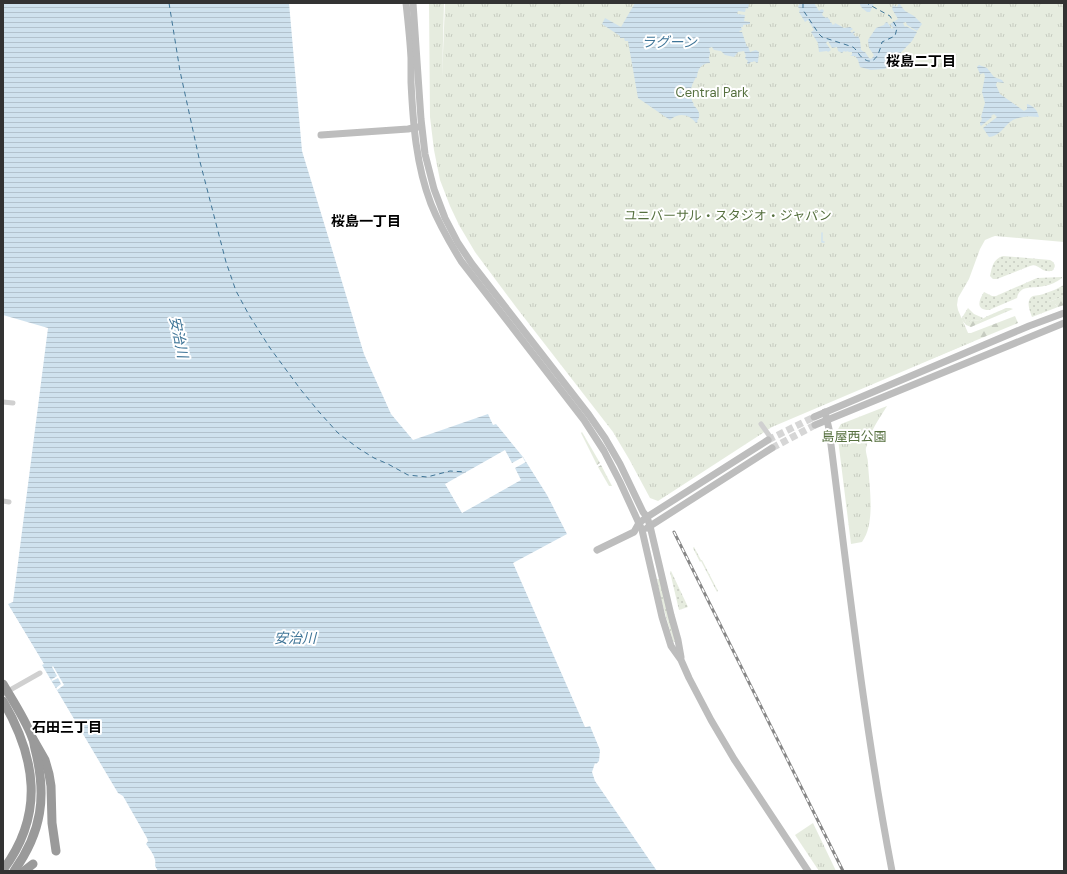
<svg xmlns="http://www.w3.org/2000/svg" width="1067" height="874" font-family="'DM Sans','Noto Sans JP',sans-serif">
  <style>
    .grass { fill: url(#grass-dots) }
    .forest { fill: url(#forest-firs) }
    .park { fill: url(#park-tufts) }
    .water { fill: url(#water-rules) }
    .pier { fill: #fff }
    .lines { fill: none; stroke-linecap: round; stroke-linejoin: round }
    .stream { stroke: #cfe2ee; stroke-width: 1.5 }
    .ferry { stroke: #3f7597; stroke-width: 1; stroke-dasharray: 5 4; stroke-linecap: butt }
    .secondary-tunnel { stroke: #d6d6d6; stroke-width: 7; stroke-dasharray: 7 3.5; stroke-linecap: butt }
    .street { stroke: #d0d0d0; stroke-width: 5 }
    .secondary { stroke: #bdbdbd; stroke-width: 7 }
    .highway { stroke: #9a9a9a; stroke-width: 9 }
    .rail-casing { stroke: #888; stroke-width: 3 }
    .rail { stroke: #fff; stroke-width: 1.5; stroke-dasharray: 4.5; stroke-linecap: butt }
    .highway-bridge { stroke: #9a9a9a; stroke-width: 9 }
    .labels { text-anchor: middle; stroke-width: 4; stroke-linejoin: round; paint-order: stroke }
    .park-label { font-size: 13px; fill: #56703f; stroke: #fff }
    .water-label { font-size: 14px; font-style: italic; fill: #3f7597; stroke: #fff }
    .neighbourhood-label { font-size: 14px; font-weight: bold; fill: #000; stroke: #fff }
  </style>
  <defs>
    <pattern id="grass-dots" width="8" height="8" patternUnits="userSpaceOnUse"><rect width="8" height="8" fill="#e6ecdf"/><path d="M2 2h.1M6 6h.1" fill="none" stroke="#c6cbc0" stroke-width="1.8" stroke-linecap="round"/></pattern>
    <pattern id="forest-firs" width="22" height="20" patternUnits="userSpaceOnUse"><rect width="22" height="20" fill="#e6ecdf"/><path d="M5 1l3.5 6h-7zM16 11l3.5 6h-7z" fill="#c6cbc0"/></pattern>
    <pattern id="park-tufts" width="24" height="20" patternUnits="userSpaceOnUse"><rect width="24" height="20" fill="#e6ecdf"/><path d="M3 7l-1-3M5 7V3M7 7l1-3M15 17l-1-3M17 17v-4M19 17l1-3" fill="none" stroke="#c6cbc0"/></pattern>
    <pattern id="water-rules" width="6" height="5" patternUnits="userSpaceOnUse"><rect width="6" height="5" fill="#cfe2ee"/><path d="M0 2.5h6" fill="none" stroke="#b2c2cd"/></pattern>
  </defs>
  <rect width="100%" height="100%" fill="#fff"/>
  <!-- grass -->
  <g class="grass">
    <path d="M 1003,256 L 1050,260 C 1056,263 1056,267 1052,271 C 1042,272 1042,268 1034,265 L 1030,266 L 997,279 L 993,279 L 990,276 C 992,267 993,259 1003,256 Z"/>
    <path d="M 1062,277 L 1062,278 C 1057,282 1050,285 1044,286 C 1033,289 1020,284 1017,298 L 989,310 C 975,310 979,300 984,292 L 992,296 L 996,296 L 1037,278 Z"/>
    <path d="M 1064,285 L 1064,296 L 1049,302 L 1049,304 L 1055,304 L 1058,307 L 1032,317 C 1030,311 1025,300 1033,296 C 1037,295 1042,295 1046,293 C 1053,291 1058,288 1064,285 Z"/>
    <polygon points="968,308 974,314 983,318 980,321 973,320 969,322 966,322 963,316"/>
    <polygon points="694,547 701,560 702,560 718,591 717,592 701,561 700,562 693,548"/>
    <polygon points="671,571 688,607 679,610 670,572"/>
    <polygon points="657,579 660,579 675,641 675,642 673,641 661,599"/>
  </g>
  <!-- forest -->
  <g class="forest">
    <polygon points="1064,296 1064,305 1058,307 1055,304 1048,304 1049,302"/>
    <path d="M 1006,308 L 1010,308 L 1013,309 L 971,327 L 966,325 L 961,319 L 963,316 L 966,322 L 969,322 L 973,320 L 980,321 C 983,317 1000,311 1006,308 Z"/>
    <polygon points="1015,316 1018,323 875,382 967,333 971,333"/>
    <polygon points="582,432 600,463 597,465 581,433"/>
    <polygon points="601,465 612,486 609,486 598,467"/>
  </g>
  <!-- park -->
  <g class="park">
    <polygon points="429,3 444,3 442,78 445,3 1064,3 1064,242 995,236 992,237 985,240 980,249 969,279 958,298 957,305 958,310 972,342 772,427 658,501 650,498 629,459 613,432 516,307 475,252 459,225 450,206 440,180 434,150 430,117"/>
    <path d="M 887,406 C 879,419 869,433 866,448 C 865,452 868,458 868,463 C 869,485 876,523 862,542 L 851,544 L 837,431 L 841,424 Z"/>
    <polygon points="813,823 836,871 819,871 795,835"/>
  </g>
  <!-- water -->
  <g class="water">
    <path d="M 3,3 L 289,3 L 302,151 L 364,354 L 391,414 L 413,440 L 488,414 L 493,425 L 496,424 L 523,457 L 547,495 L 567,534 L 513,563 L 585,727 L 586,727 L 590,726 L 600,750 L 599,761 L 596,764 L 595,763 L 592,772 L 595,781 L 657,871 L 158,871 L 155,866 C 157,858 151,851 146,844 L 148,841 L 147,838 L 123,796 L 118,793 L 42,665 L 44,664 L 8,604 L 13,602 L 48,328 L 3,315 Z"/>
    <path d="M 635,3 L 749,3 L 748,9 L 746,8 L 745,12 L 738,11 L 737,14 L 745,15 L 744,21 L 750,22 L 750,24 L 743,25 L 743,27 L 741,27 L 742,30 L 739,31 L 740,32 L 742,32 L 747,47 L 748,46 L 750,52 L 756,50 L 759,52 L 758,62 L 757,63 L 754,61 L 753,62 L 751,62 L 748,64 L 747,63 L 748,61 L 745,58 L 746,56 L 744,51 L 738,52 L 734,57 L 725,55 L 721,51 L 714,50 L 712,47 L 709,48 L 710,53 L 709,58 L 710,63 C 701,63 697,70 697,78 L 696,77 L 692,85 L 692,86 C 689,91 690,99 694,104 L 693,105 C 698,109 702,115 697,121 L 698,122 L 696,123 C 689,114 679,112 670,120 L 638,98 L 628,41 L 625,41 L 624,38 L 620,38 L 620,36 L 602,24 L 605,18 L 621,27 Z"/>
    <polygon points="800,3 814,3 819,11 822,9 824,11 822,14 823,16 826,18 827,17 830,20 830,22 832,23 832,25 833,24 834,25 835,23 844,28 850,27 853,29 850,31 852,33 854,31 855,32 853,34 856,37 858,36 860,40 861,50 864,52 865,52 869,58 871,59 873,57 874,55 869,48 868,40 876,28 884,25 885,23 887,22 892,29 893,28 890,24 898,19 892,9 893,5 897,7 899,3 905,11 914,16 922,24 917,31 907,25 906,22 903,23 905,27 906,26 917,32 912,41 885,69 871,70 860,67 858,60 855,56 850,56 852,55 852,52 849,52 847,51 846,52 844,51 842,53 838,51 837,47 832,48 828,41 826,43 831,50 828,52 827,51 819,52 818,43 811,32 814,30 808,20 805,22 799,12 800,9 798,7"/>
    <polygon points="860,3 874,3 870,12 867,12 862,8 860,5"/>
    <path d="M 979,65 L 987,68 L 994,77 L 1002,80 L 1004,83 L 997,82 L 996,85 L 1000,94 L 1024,111 L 1027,109 L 1027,104 C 1034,106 1037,110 1039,117 C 1030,116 1018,116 1010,122 C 1004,127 998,137 989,137 L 983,128 L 997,117 L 994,114 L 991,116 L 992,117 L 981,126 L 980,124 L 980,122 L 981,122 L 982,118 L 981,117 L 985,103 L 982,92 L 985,76 L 984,73 L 980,74 L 977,67 Z"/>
  </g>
  <!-- pier -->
  <g class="pier">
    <polygon points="505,450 512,463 523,457 524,460 526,462 515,468 521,480 462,513 445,484"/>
    <polygon points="53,666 64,685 57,690 56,688 61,684 58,678 52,681 51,680 57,676 52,667"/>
  </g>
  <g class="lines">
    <!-- stream -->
    <polyline class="stream" points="822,233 822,242 824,242"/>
    <!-- ferry -->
    <g class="ferry">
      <polyline points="169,3 180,71 199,158 226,262 236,291 249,315 270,348 301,390 320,413 338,433 358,448 374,458 388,464 408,475 427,477 450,471 466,472"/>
      <path d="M 803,3 L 803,10 L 819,34 L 822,37 L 853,47 C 857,50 859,56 864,59 C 876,67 880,50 882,42 L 895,36 L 897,28 L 890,16 L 868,4 L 867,3"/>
    </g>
    <!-- secondary-tunnel -->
    <g class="secondary-tunnel">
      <polyline points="768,440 814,417"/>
      <polyline points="772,448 815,425"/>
    </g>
    <!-- street -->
    <g class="street">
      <polyline points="3,402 13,403"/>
      <polyline points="761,424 771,438"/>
      <polyline points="3,501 9,502"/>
      <polyline points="3,694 40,673"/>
    </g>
    <!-- secondary -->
    <g class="secondary">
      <path d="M 406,3 C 408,21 410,39 411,58 C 411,66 411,74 411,82 C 413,123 416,165 431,204 C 439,224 450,243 461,261 L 584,420 L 604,451 L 620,482 L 642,530 L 662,617 L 671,646 L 681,660 L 689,678 L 711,720 L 734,759 L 808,871"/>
      <polyline points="413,3 421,119 425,154 434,189 445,218 458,243 472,264 589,415 605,438 620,464 643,512 647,517 650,526 671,615 678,640 681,657"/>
      <polyline points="321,135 408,129 418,127"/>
      <path d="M 825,412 L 829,429 C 848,577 864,725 892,871"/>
      <polyline points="814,417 1029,326 1064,313"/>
      <polyline points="815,425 1064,323"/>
      <polyline points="647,528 772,448"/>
      <polyline points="597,550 634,532 639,523 647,517 768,440"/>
    </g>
    <!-- highway -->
    <g class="highway">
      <polyline points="33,739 45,760 49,774 51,786 52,823 56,851"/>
      <polyline points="24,871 33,864"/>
    </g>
    <!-- rail casing -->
    <g class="rail-casing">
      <polyline id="rail" points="674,532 843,871"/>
    </g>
    <!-- rail -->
    <use href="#rail" class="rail"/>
    <!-- highway-bridge -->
    <g class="highway-bridge">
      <path d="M 3,684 C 13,701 25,719 32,737 C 34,741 34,745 35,749 C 47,796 42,832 14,871"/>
      <path d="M 3,701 C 36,758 45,814 3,870"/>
    </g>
  </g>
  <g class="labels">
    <!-- park labels -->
    <g class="park-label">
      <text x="712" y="97">Central Park</text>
      <text x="728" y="220">ユニバーサル・スタジオ・ジャパン</text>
      <text x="854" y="441">島屋西公園</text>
    </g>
    <!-- water labels -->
    <g class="water-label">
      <text x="669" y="47">ラグーン</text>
      <text transform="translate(179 337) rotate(78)" y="5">安治川</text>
      <text x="295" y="643">安治川</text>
    </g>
    <!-- neighbourhood labels -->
    <g class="neighbourhood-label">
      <text x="921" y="66">桜島二丁目</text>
      <text x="366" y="226">桜島一丁目</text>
      <text x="67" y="732">石田三丁目</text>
    </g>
  </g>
  <!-- border -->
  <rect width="1067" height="874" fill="none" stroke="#333333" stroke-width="8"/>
</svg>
